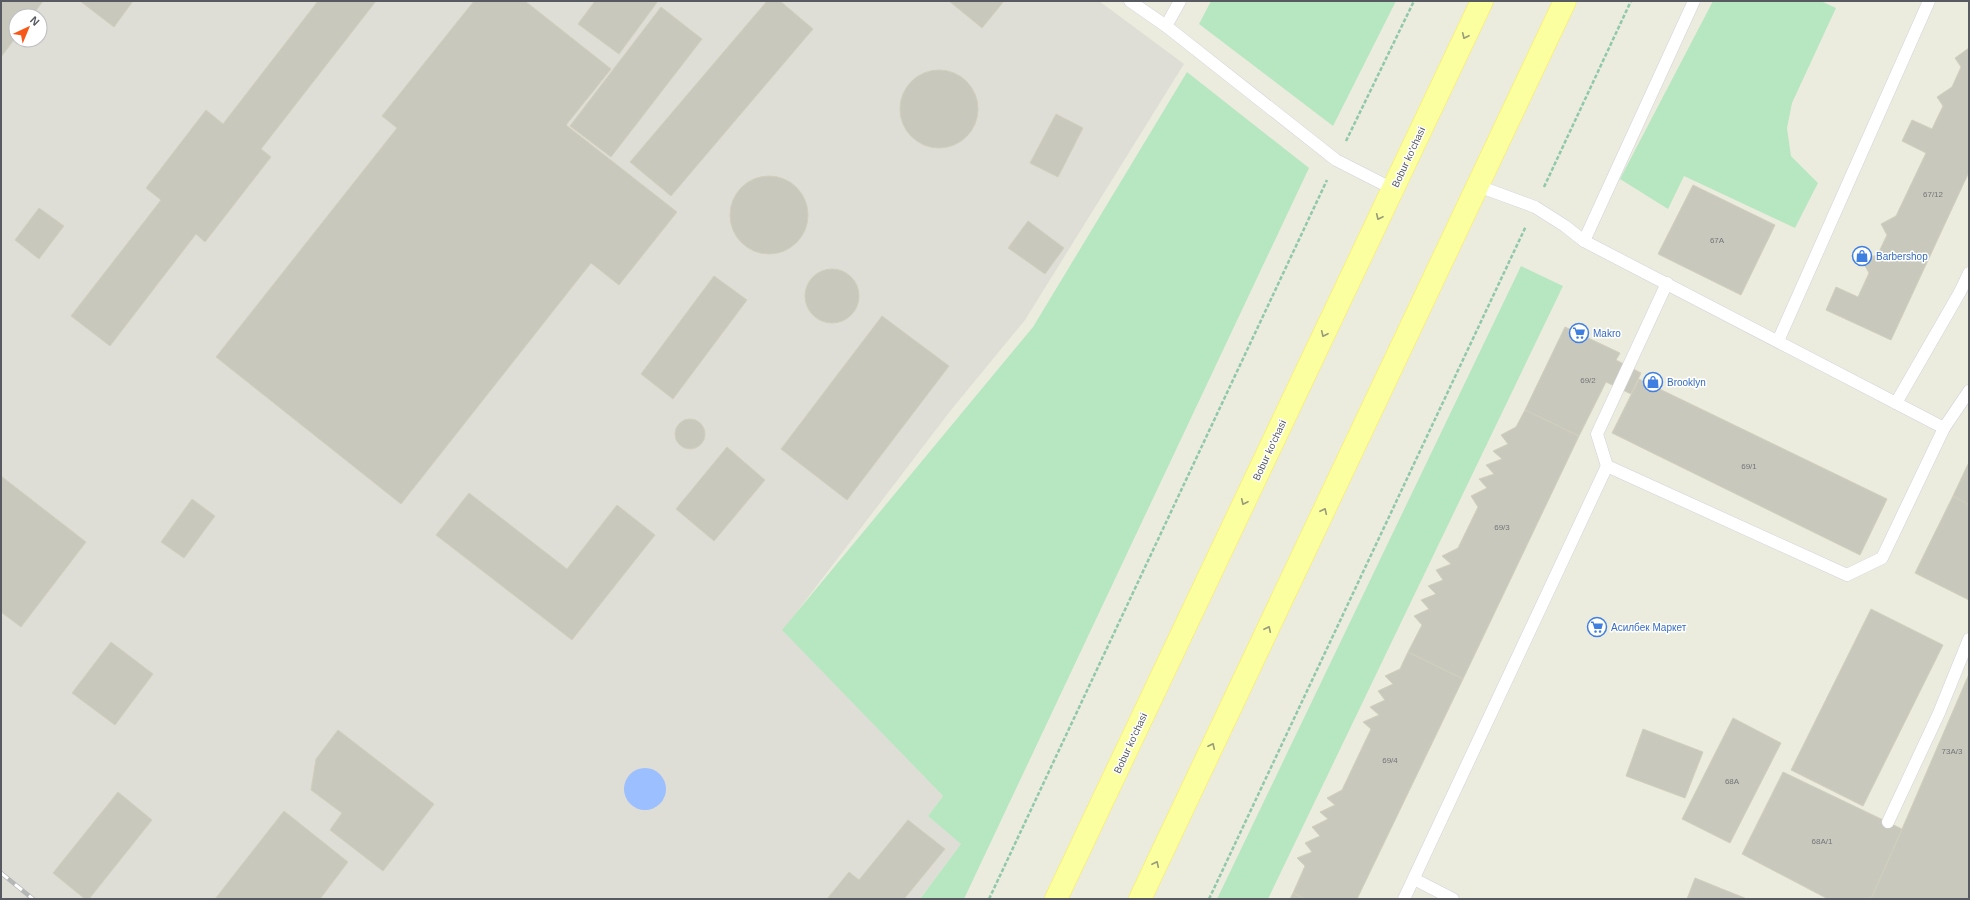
<svg xmlns="http://www.w3.org/2000/svg" width="1970" height="900" font-family="Helvetica,sans-serif">
  <style>
    .industrial { fill: #dfded6; fill-rule: evenodd }
    .green { fill: #b7e7c1 }
    .water { fill: #9bbfff }
    .building { fill: #c9c8bd; stroke: #d1cfbc }
    .lines { fill: none; stroke-linecap: round; stroke-linejoin: round }
    .lane-casing { stroke: #d1d2da; stroke-width: 13 }
    .primary-casing { stroke: #fcef47; stroke-width: 23 }
    .path { stroke: #90c8ab; stroke-width: 2.5; stroke-dasharray: 4 2; stroke-linecap: butt }
    .lane { stroke: #fff; stroke-width: 12 }
    .primary { stroke: #fbffa0; stroke-width: 22 }
    .rail-casing { stroke: #b5b6b6; stroke-width: 4.5 }
    .rail { stroke: #fff; stroke-width: 3; stroke-dasharray: 9; stroke-linecap: butt }
    .oneway { stroke: #999c7a }
    .labels { text-anchor: middle; stroke-width: 3; stroke-linejoin: round; paint-order: stroke }
    .number-label { font-size: 8px; fill: #747678 }
    .street-label { font-size: 10px; fill: #575a61; stroke: #fff }
    .shop-label { font-size: 10px; fill: #366cbe; stroke: #fff; text-anchor: start }
  </style>
  <rect width="100%" height="100%" fill="#ececde"/>
  <!-- industrial -->
  <path class="industrial" d="M 1,1 L 1099,1 L 1184,64 L 1025,320 L 951,410 L 783,630 L 943,796 L 928,816 L 962,843 L 920,899 L 1,899 ZM 16,16 L 40,16 L 40,40 L 16,40 Z"/>
  <!-- green -->
  <g class="green">
    <polygon points="1211,1 1396,1 1333,126 1199,24"/>
    <polygon points="1713,1 1821,1 1836,8 1792,103 1787,128 1791,156 1818,183 1795,228 1684,176 1668,209 1620,179"/>
    <polygon points="1187,72 1309,168 964,899 920,899 961,844 928,816 943,796 782,630 1033,327"/>
    <polygon points="1521,266 1563,286 1268,899 1217,899"/>
  </g>
  <!-- water -->
  <circle class="water" cx="645" cy="789" r="21"/>
  <!-- building -->
  <g class="building">
    <polygon points="1,1 43,1 32,16 16,16 16,37 1,57"/>
    <polygon points="80,1 133,1 114,27"/>
    <polygon points="318,1 376,1 261,149 271,157 205,242 196,234 110,346 71,316 161,200 146,188 206,110 223,124"/>
    <polygon points="474,1 525,1 611,69 566,125 677,212 619,285 591,263 401,504 216,357 397,128 382,116"/>
    <polygon points="595,1 658,1 619,54 578,24"/>
    <polygon points="767,1 780,1 813,29 671,196 630,162"/>
    <polygon points="949,1 1004,1 982,28"/>
    <polygon points="661,7 702,39 611,157 570,126"/>
    <polygon points="1969,48 1969,172 1891,340 1826,310 1836,287 1858,297 1869,273 1863,262 1878,254 1887,235 1881,224 1896,216 1926,153 1902,141 1912,120 1932,129 1943,106 1937,97 1952,87 1961,67 1955,58"/>
    <circle cx="939" cy="109" r="39"/>
    <polygon points="1056,114 1083,128 1058,177 1030,163"/>
    <circle cx="769" cy="215" r="39"/>
    <polygon points="1693,185 1775,225 1741,295 1658,254"/>
    <polygon points="39,208 64,226 39,259 15,240"/>
    <polygon points="1028,221 1064,248 1045,274 1008,248"/>
    <circle cx="832" cy="296" r="27"/>
    <polygon points="714,276 747,300 673,399 641,374"/>
    <polygon points="882,316 949,366 847,500 781,449"/>
    <polygon points="1565,327 1620,353 1616,360 1641,373 1631,394 1606,382 1579,436 1525,410"/>
    <polygon points="1639,379 1887,499 1860,555 1612,433"/>
    <polygon points="1525,410 1579,436 1463,679 1408,652 1422,625 1414,616 1429,609 1421,600 1436,594 1428,586 1443,580 1436,570 1451,564 1442,556 1458,548 1478,507 1471,496 1487,488 1479,479 1494,474 1486,465 1502,459 1493,451 1508,444 1501,435 1516,427"/>
    <circle cx="690" cy="434" r="15"/>
    <polygon points="727,447 765,480 714,541 676,509"/>
    <polygon points="1969,462 1969,505 1953,496"/>
    <polygon points="1,476 86,542 21,627 1,612"/>
    <polygon points="469,493 567,569 617,505 655,535 572,640 436,535"/>
    <polygon points="1953,496 1969,505 1969,600 1915,573"/>
    <polygon points="192,499 215,516 184,558 161,542"/>
    <polygon points="1871,609 1943,645 1863,806 1791,770"/>
    <polygon points="111,642 153,674 115,725 72,693"/>
    <polygon points="1408,652 1463,679 1357,899 1305,899 1293,893 1305,866 1297,858 1312,852 1305,843 1320,836 1312,827 1328,819 1320,812 1335,805 1327,798 1342,790 1371,729 1363,722 1379,715 1370,707 1385,700 1378,691 1393,684 1385,676 1400,669"/>
    <polygon points="1969,674 1969,899 1871,899 1902,829"/>
    <polygon points="1733,718 1781,743 1730,843 1682,819"/>
    <polygon points="1643,729 1703,752 1685,798 1626,776"/>
    <polygon points="338,730 434,804 383,871 330,830 342,813 311,790 316,759"/>
    <polygon points="1783,772 1902,829 1871,899 1828,899 1742,854"/>
    <polygon points="118,792 152,820 89,899 85,899 53,873"/>
    <polygon points="284,811 348,862 320,899 215,899"/>
    <polygon points="908,820 945,849 904,899 827,899 849,872 859,880"/>
    <polygon points="1695,878 1747,899 1687,899"/>
    <polygon points="1293,893 1305,899 1290,899"/>
  </g>
  <g class="lines">
    <!-- lane casing -->
    <g class="lane-casing">
      <g id="lane">
        <polyline points="1130,1 1166,26 1336,160 1393,189"/>
        <polyline points="1166,26 1180,1"/>
        <polyline points="1478,186 1535,207 1565,226 1584,241 1944,428 1969,391"/>
        <polyline points="1584,241 1694,1"/>
        <polyline points="1778,341 1929,1"/>
        <polyline points="1896,403 1960,292 1969,273"/>
        <polyline points="1607,466 1597,434 1667,283"/>
        <polyline points="1888,822 1939,713 1969,639"/>
        <polyline points="1414,879 1453,899"/>
        <polyline points="1404,899 1607,466 1847,575 1882,558 1944,428"/>
      </g>
    </g>
    <!-- primary casing -->
    <g class="primary-casing">
      <g id="primary">
        <polyline points="1056,899 1482,1"/>
        <polyline points="1140,899 1565,1"/>
      </g>
    </g>
    <!-- path -->
    <g class="path">
      <polyline points="1346,141 1414,1"/>
      <polyline points="1544,187 1631,1"/>
      <polyline points="989,899 1327,180"/>
      <polyline points="1209,899 1526,226"/>
    </g>
    <!-- lane -->
    <use href="#lane" class="lane"/>
    <!-- primary -->
    <use href="#primary" class="primary"/>
    <!-- rail casing -->
    <g class="rail-casing">
      <polyline id="rail" points="1,873 33,899"/>
    </g>
    <!-- rail -->
    <use href="#rail" class="rail"/>
  </g>
  <!-- one-way arrows -->
  <defs><path id="oneway-chevron" d="M-2-3.5L2.5 0L-2 3.5" fill="none" stroke-width="1.6" stroke-linecap="round" stroke-linejoin="round"/></defs>
  <g class="oneway">
    <use href="#oneway-chevron" transform="translate(1465 36) rotate(115)"/>
    <use href="#oneway-chevron" transform="translate(1379 217) rotate(115)"/>
    <use href="#oneway-chevron" transform="translate(1324 334) rotate(115)"/>
    <use href="#oneway-chevron" transform="translate(1244 502) rotate(115)"/>
    <use href="#oneway-chevron" transform="translate(1324 511) rotate(-65)"/>
    <use href="#oneway-chevron" transform="translate(1268 629) rotate(-65)"/>
    <use href="#oneway-chevron" transform="translate(1212 746) rotate(-65)"/>
    <use href="#oneway-chevron" transform="translate(1156 864) rotate(-65)"/>
  </g>
  <!-- icons -->
  <defs>
    <g id="shop-ring" transform="scale(1)"><circle r="9.5" fill="#fff" stroke="#3f7fe0" stroke-width="1.5"/><path d="M-5-2.5h2.3a2.7 3.5 0 0 1 5.4 0H5L5.5 6h-11ZM-1.5-2.5h3a1.5 2.3 0 0 0-3 0Z" fill="#3f7fe0"/></g>
    <g id="supermarket-ring" transform="scale(1)"><circle r="9.5" fill="#fff" stroke="#3f7fe0" stroke-width="1.5"/><path d="M-6-5.5h2.5l.6 2H6L4.5 2H-2.5L-4.4-4H-6ZM-1.5 3.2a1.3 1.3 0 1 0 .1 0ZM3 3.2a1.3 1.3 0 1 0 .1 0Z" fill="#3f7fe0"/></g>
  </defs>
  <g fill-rule="evenodd">
    <use href="#shop-ring" x="1862" y="256"/>
    <use href="#supermarket-ring" x="1579" y="333"/>
    <use href="#shop-ring" x="1653" y="382"/>
    <use href="#supermarket-ring" x="1597" y="627"/>
  </g>
  <g class="labels">
    <!-- number labels -->
    <g class="number-label">
      <text x="1933" y="197">67/12</text>
      <text x="1717" y="243">67A</text>
      <text x="1588" y="383">69/2</text>
      <text x="1749" y="469">69/1</text>
      <text x="1502" y="530">69/3</text>
      <text x="1952" y="754">73A/3</text>
      <text x="1390" y="763">69/4</text>
      <text x="1732" y="784">68A</text>
      <text x="1822" y="844">68A/1</text>
    </g>
    <!-- street labels -->
    <g class="street-label">
      <text transform="translate(1408 157) rotate(-65)" y="4">Bobur ko'chasi</text>
      <text transform="translate(1269 450) rotate(-65)" y="4">Bobur ko'chasi</text>
      <text transform="translate(1130 743) rotate(-65)" y="4">Bobur ko'chasi</text>
    </g>
    <!-- shop labels -->
    <g class="shop-label">
      <text x="1876" y="260">Barbershop</text>
      <text x="1593" y="337">Makro</text>
      <text x="1667" y="386">Brooklyn</text>
      <text x="1611" y="631">Асилбек Маркет</text>
    </g>
  </g>
  <!-- border -->
  <rect width="1970" height="900" fill="none" stroke="#575a61" stroke-width="4"/>
  <!-- north arrow -->
  <g transform="translate(28 28) rotate(44)"><circle r="19" fill="#ffffff" stroke="#bcbdc0"/>
  <path d="M0-3L7 15L0 10L-7 15Z" fill="#f75819"/>
  <text y="-6" font-size="11" font-weight="bold" text-anchor="middle" fill="#575a61">N</text>
  </g>
</svg>
